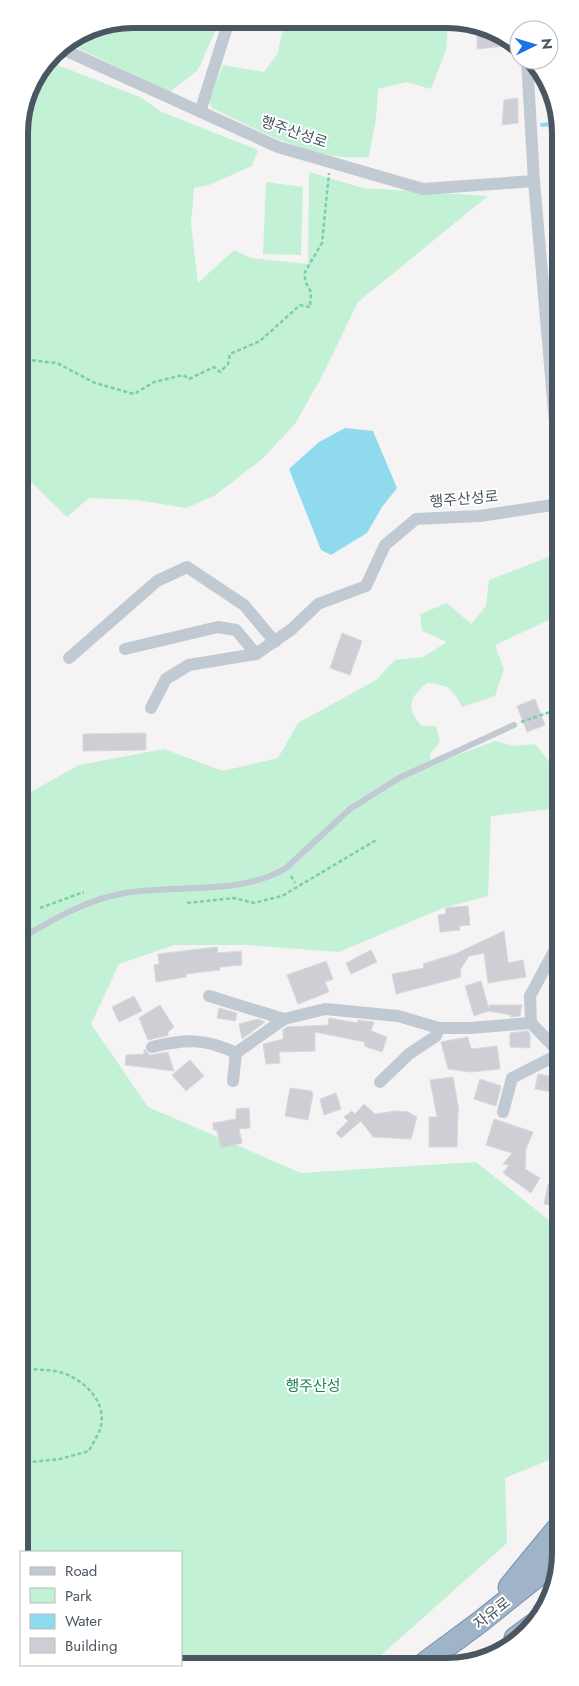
<svg xmlns="http://www.w3.org/2000/svg" width="579" height="1686" font-family="Jost,'Noto Sans KR',sans-serif">
  <style>
    .green { fill: #c3f1d5 }
    .water { fill: #90daee }
    .lines { fill: none; stroke-linecap: round; stroke-linejoin: round }
    .stream { stroke: #90daee; stroke-width: 4 }
    .building { fill: #cdcfd5; stroke: #d7d9de }
    .trunk-casing { stroke: #7690ad; stroke-width: 23 }
    .path { stroke: #7ad0a6; stroke-width: 2.5; stroke-dasharray: 4 2.5; stroke-linecap: butt }
    .service { stroke: #c1cad2; stroke-width: 6 }
    .minor { stroke: #c1cad2; stroke-width: 12 }
    .trunk { stroke: #9fb4c9; stroke-width: 21 }
    .labels { text-anchor: middle; stroke-width: 4; stroke-linejoin: round; paint-order: stroke }
    .street-label { font-size: 15px; fill: #4a5661; stroke: #fff }
    .park-label { font-size: 15px; fill: #17864f; stroke: #fff }
    .rim { fill: none; stroke: #4a5661; stroke-width: 6 }
  </style>
  <rect width="100%" height="100%" fill="#f5f3f3"/>
  <!-- green -->
  <g class="green">
    <polygon points="148,19 215,19 216,29 198,70 170,92 65,42 89,27 126,20 125,26 145,27"/>
    <path d="M 295,20 L 419,21 L 420,24 L 448,25 L 446,50 L 431,89 L 406,82 L 378,89 L 376,118 L 369,157 C 313,162 261,131 212,108 L 209,101 L 223,65 L 264,72 L 278,53 L 282,32 Z"/>
    <polygon points="47,61 140,97 162,112 258,150 252,166 209,185 194,188 191,224 198,283 234,250 251,258 308,264 309,172 363,188 488,196 358,302 320,380 295,424 261,460 214,496 186,508 138,500 89,498 67,517 19,470 19,390 22,391 30,374 19,368 19,125 30,82"/>
    <polygon points="266,182 303,187 301,255 263,254"/>
    <path d="M 559,553 L 559,615 L 495,645 L 504,669 L 495,696 L 462,707 C 453,689 448,684 427,683 C 409,698 405,708 422,726 L 436,726 L 440,742 L 430,754 L 431,765 L 495,741 L 515,746 L 535,744 L 559,773 L 559,808 L 491,816 L 488,896 L 443,908 L 339,952 L 246,945 L 174,945 L 119,964 L 91,1024 L 148,1107 L 301,1173 L 476,1162 L 560,1229 L 560,1442 L 554,1458 L 505,1478 L 507,1543 L 370,1665 L 110,1665 L 181,1665 L 181,1552 L 21,1552 L 21,1576 L 20,798 L 79,765 L 164,749 L 223,771 L 278,758 L 298,723 L 376,680 L 395,660 L 423,657 L 447,642 L 422,631 L 420,614 L 447,603 L 471,624 L 486,606 L 489,580 Z"/>
  </g>
  <!-- water -->
  <polygon class="water" points="345,428 373,431 397,488 382,507 367,533 331,555 321,550 289,469 319,442"/>
  <g class="lines">
    <!-- stream -->
    <polyline class="stream" points="542,125 558,123"/>
  </g>
  <!-- building -->
  <g class="building">
    <polygon points="477,25 479,26 515,45 477,49"/>
    <polygon points="518,98 518,123 502,125 504,100"/>
    <polygon points="342,633 362,641 350,675 330,668"/>
    <polygon points="535,699 545,725 527,732 517,706"/>
    <polygon points="146,733 146,750 83,751 83,734"/>
    <polygon points="468,906 470,925 459,926 460,930 440,932 438,915 446,914 445,908"/>
    <polygon points="504,931 508,963 523,960 526,977 488,983 484,953 469,956 460,970 461,977 396,994 392,974 424,968 423,964 455,954"/>
    <polygon points="217,947 218,953 241,951 242,965 220,967 220,970 186,974 186,977 156,982 154,965 159,964 158,954"/>
    <polygon points="371,950 377,962 351,974 346,963"/>
    <polygon points="326,961 333,979 325,982 329,992 298,1004 287,975"/>
    <polygon points="481,981 489,1009 490,1005 522,1005 520,1016 511,1017 511,1015 489,1011 474,1016 465,986"/>
    <polygon points="134,996 142,1011 119,1022 112,1007"/>
    <polygon points="160,1005 174,1027 167,1033 169,1035 148,1040 139,1018"/>
    <polygon points="219,1008 237,1013 235,1021 217,1018"/>
    <polygon points="329,1018 358,1023 358,1020 374,1022 371,1031 387,1037 382,1052 364,1046 365,1042 315,1032 315,1051 279,1052 280,1063 266,1064 263,1044 283,1039 283,1030 287,1027 328,1025"/>
    <polygon points="258,1019 265,1022 242,1039 239,1024"/>
    <polygon points="528,1031 530,1034 530,1048 510,1047 510,1033"/>
    <polygon points="468,1037 471,1049 497,1046 500,1069 470,1072 448,1069 441,1042"/>
    <polygon points="144,1049 150,1055 168,1052 174,1071 125,1065 126,1055 144,1054"/>
    <polygon points="190,1060 204,1076 186,1091 172,1075"/>
    <polygon points="538,1074 559,1078 559,1093 535,1089"/>
    <polygon points="453,1077 459,1111 458,1111 457,1147 429,1147 429,1117 437,1117 430,1080"/>
    <polygon points="480,1079 501,1086 496,1106 474,1099"/>
    <polygon points="290,1088 311,1091 313,1094 308,1120 285,1116"/>
    <polygon points="336,1093 341,1109 324,1115 320,1099"/>
    <polygon points="364,1104 375,1114 395,1111 408,1112 417,1117 411,1139 373,1137 361,1121 341,1138 336,1133 348,1121 344,1117 352,1111 355,1114"/>
    <polygon points="249,1108 250,1128 239,1129 242,1143 221,1148 217,1130 213,1130 213,1123 236,1119 236,1109"/>
    <polygon points="494,1119 533,1132 526,1149 525,1169 540,1178 531,1193 503,1173 509,1165 503,1164 512,1153 486,1145"/>
    <polygon points="548,1184 558,1186 554,1206 544,1204"/>
  </g>
  <g class="lines">
    <!-- trunk casing -->
    <g class="trunk-casing">
      <g id="trunk">
        <polyline points="509,1587 560,1525"/>
        <polyline points="515,1638 534,1624"/>
        <polyline points="422,1665 480,1622 560,1558"/>
      </g>
    </g>
    <!-- path -->
    <g class="path">
      <polyline points="19,359 57,363 95,383 134,394 154,382 183,375 189,379 214,367 220,372 228,364 230,354 260,341 300,305 310,307 311,292 305,281 305,272 322,243 329,173"/>
      <polyline points="521,722 553,711"/>
      <polyline points="291,876 295,883"/>
      <polyline points="187,903 234,898 254,903 282,896 378,839"/>
      <polyline points="40,908 84,892"/>
      <path d="M 21,1366 C 33,1371 43,1369 55,1371 C 79,1375 107,1399 101,1426 C 99,1434 93,1443 89,1451 L 60,1459 L 21,1463"/>
    </g>
    <!-- service -->
    <path class="service" d="M 20,939 C 54,919 85,900 125,893 C 176,884 240,896 286,868 L 350,809 L 399,778 L 514,725"/>
    <!-- minor -->
    <g class="minor">
      <polyline points="58,47 278,147 423,189 534,181"/>
      <polyline points="527,60 534,181 558,457"/>
      <polyline points="200,112 226,30 226,19"/>
      <polyline points="125,649 218,627 236,630 256,654"/>
      <polyline points="69,658 157,581 187,567 244,605 275,642"/>
      <polyline points="151,708 166,679 189,665 256,654 292,629 318,604 366,586 385,545 416,519 480,516 559,504"/>
      <polyline points="559,942 530,996 531,1023 559,1052"/>
      <polyline points="209,996 284,1019"/>
      <path d="M 152,1047 C 185,1039 205,1038 236,1053 L 284,1019 L 325,1009 L 398,1016 L 439,1028 L 470,1028 L 531,1023"/>
      <polyline points="233,1081 236,1053"/>
      <polyline points="380,1082 409,1054 436,1036 439,1028"/>
      <polyline points="503,1112 512,1078 559,1054"/>
    </g>
    <!-- trunk -->
    <use href="#trunk" class="trunk"/>
  </g>
  <g class="labels">
    <!-- street labels -->
    <g class="street-label">
      <text transform="translate(294 132) rotate(19)" y="5">행주산성로</text>
      <text transform="translate(464 499) rotate(-5)" y="5">행주산성로</text>
      <text transform="translate(492 1613) rotate(-38)" y="5">자유로</text>
    </g>
    <!-- park labels -->
    <g class="park-label">
      <text x="313" y="1391">행주산성</text>
    </g>
  </g>
  <!-- crop -->
  <path d="M0 0H579V1686H0ZM133 28H447A105 105 0 0 1 552 133V1553A105 105 0 0 1 447 1658H133A105 105 0 0 1 28 1553V133A105 105 0 0 1 133 28Z" fill="#fff" fill-rule="evenodd"/>
  <path class="rim" d="M133 28H447A105 105 0 0 1 552 133V1553A105 105 0 0 1 447 1658H133A105 105 0 0 1 28 1553V133A105 105 0 0 1 133 28Z"/>
  <!-- legend -->
  <rect x="20" y="1551" width="162" height="115" fill="#ffffff" stroke="#b7bbc0"/>
  <rect x="30" y="1567" width="25" height="8" fill="#c1cad2" stroke="#b7bbc0"/>
  <text x="65" y="1576" font-size="15" fill="#4a5661">Road</text>
  <rect x="30" y="1588" width="25" height="15" fill="#c3f1d5" stroke="#b7bbc0"/>
  <text x="65" y="1601" font-size="15" fill="#4a5661">Park</text>
  <rect x="30" y="1614" width="25" height="15" fill="#90daee" stroke="#b7bbc0"/>
  <text x="65" y="1626" font-size="15" fill="#4a5661">Water</text>
  <rect x="30" y="1638" width="25" height="15" fill="#cdcfd5" stroke="#b7bbc0"/>
  <text x="65" y="1651" font-size="15" fill="#4a5661">Building</text>
  <!-- north arrow -->
  <g transform="translate(534 45) rotate(85)"><circle r="24" fill="#ffffff" stroke="#b7bbc0"/>
  <path d="M0-4L9 19L0 12L-9 19Z" fill="#1a73e8"/>
  <text y="-8" font-size="14" font-weight="bold" text-anchor="middle" fill="#4a5661">N</text>
  </g>
</svg>
